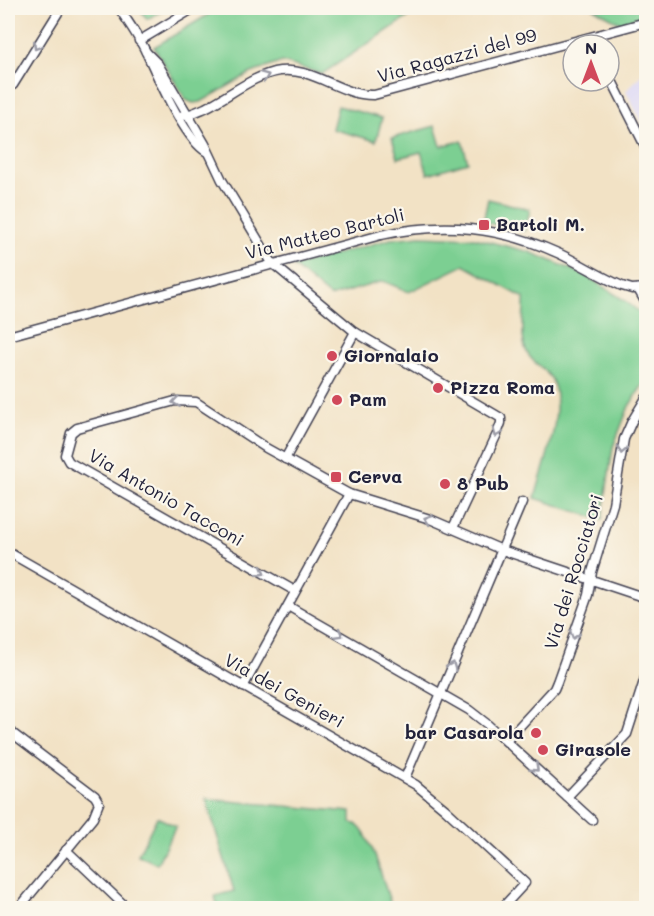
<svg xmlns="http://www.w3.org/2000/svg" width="654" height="916" font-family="Mali,sans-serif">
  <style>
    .built { fill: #dad6f7 }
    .green { fill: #7bcf92; stroke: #4e7866; stroke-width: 1.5 }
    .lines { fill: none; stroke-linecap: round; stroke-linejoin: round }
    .street-casing { stroke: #413f50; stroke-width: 11 }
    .street { stroke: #fff; stroke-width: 8 }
    .oneway { stroke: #9c9ca7 }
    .poi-dot { fill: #d1495b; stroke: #fbf7ec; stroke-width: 2 }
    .labels { text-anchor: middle; stroke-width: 4.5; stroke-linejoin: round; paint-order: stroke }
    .street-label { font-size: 18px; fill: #22223b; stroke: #fbf7ec }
    .poi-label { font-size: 18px; font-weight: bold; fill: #22223b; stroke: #fbf7ec; text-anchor: start }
  </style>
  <rect width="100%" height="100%" fill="#fbf7ec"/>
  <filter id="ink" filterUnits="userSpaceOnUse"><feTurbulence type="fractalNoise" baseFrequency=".0167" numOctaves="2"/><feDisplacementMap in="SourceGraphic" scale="12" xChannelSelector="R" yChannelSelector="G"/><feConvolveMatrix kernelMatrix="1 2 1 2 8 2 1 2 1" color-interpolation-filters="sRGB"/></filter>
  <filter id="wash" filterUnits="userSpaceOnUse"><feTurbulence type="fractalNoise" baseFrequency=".008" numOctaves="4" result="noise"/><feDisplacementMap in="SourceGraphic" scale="24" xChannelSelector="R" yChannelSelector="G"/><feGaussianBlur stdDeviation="1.35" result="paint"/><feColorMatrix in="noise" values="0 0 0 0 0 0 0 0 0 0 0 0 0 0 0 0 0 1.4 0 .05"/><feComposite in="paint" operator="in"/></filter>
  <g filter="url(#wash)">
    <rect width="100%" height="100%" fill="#f2e2c5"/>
    <!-- built -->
    <polygon class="built" points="646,70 646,131 626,91"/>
    <!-- green -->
    <g class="green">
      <polygon points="139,8 168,8 147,19"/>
      <polygon points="217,8 422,8 322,74 282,62 249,74 201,102 193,103 186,100 154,47 206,16"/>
      <polygon points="593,8 646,8 646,15 625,21 624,25"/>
      <polygon points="338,106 382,118 376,141 332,129"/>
      <polygon points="435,126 441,146 462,141 468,162 428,174 421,152 398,158 392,138"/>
      <polygon points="488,199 530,209 525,231 483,222"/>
      <path d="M 420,236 L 475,238 L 530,252 L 585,275 L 624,300 L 646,317 L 646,380 L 629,406 L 613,447 L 602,520 L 535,498 C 543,467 563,417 554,385 C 550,372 538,367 530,357 C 518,343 525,315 524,298 L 464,265 L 409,292 L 383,281 L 330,297 L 293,266 L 391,239 Z"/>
      <polygon points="206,799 351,812 351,823 356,824 364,832 375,855 392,908 218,908 215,896 234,891"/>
      <polygon points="157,817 176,826 157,864 138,855"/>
    </g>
  </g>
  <g filter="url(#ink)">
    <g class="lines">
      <!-- street casing -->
      <g class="street-casing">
        <g id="street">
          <path d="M 119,8 C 128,22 139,37 146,52 C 158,77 184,139 207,152"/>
          <polyline points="139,41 194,8"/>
          <polyline points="146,52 158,64 205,144 222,180 272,263 355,332 501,418 501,423 497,434 453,528"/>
          <polyline points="609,75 646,148"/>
          <polyline points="159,81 169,94"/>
          <polyline points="8,82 13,85 61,8"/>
          <path d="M 183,115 C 191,115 198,111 205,108 C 228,97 255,74 280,71 C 315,67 340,96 374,95 L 646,22"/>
          <polyline points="638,289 646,303"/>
          <path d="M 8,336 L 381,235 C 445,221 500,227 560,254 C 581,264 601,277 622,286 L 632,289 L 646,288"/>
          <polyline points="285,459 355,332"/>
          <polyline points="8,552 416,785 445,809 525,883 502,908"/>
          <polyline points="295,591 69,462 65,455 71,433 77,428 175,401 196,402 266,448 349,494 430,519 502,550 646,598"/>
          <polyline points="288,606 469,710 487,724 592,820"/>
          <polyline points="243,687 349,494"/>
          <polyline points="8,730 95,796 99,803 93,818 19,908"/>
          <polyline points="506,741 554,689 557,682 588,595 592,572 613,504 624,439 632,421 646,398"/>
          <polyline points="405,778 522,502"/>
          <polyline points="567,797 627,734 646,675"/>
          <polyline points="66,850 127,908"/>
        </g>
      </g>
      <!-- street -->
      <use href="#street" class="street"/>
    </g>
    <!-- one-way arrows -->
    <defs><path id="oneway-chevron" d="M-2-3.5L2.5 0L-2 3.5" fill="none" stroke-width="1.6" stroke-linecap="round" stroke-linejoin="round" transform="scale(1.5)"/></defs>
    <g class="oneway">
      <use href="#oneway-chevron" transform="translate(37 46) rotate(122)"/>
      <use href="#oneway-chevron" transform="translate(265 76) rotate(-22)"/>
      <use href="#oneway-chevron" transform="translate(176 402) rotate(172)"/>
      <use href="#oneway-chevron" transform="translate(497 433) rotate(113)"/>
      <use href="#oneway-chevron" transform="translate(622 450) rotate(102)"/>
      <use href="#oneway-chevron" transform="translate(428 519) rotate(-161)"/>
      <use href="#oneway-chevron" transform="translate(261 572) rotate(30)"/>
      <use href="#oneway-chevron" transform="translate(339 634) rotate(30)"/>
      <use href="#oneway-chevron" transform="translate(574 635) rotate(109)"/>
      <use href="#oneway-chevron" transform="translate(452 666) rotate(-67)"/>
      <use href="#oneway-chevron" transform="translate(535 768) rotate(43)"/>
    </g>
  </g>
  <!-- markers -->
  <g class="poi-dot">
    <rect x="478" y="219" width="12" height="12" rx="3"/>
    <circle cx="332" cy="356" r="6"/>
    <circle cx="438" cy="388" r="6"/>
    <circle cx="337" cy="400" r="6"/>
    <rect x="330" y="471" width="12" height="12" rx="3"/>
    <circle cx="445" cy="484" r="6"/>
    <circle cx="536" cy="733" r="6"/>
    <circle cx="543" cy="750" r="6"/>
  </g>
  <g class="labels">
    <!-- street labels -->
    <g class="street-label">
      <text transform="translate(457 56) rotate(-15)" y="6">Via Ragazzi del 99</text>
      <text transform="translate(325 234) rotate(-14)" y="6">Via Matteo Bartoli</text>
      <text transform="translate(166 498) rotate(30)" y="6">Via Antonio Tacconi</text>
      <text transform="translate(574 572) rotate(-73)" y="6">Via dei Rocciatori</text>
      <text transform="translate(284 691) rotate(29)" y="6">Via dei Genieri</text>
    </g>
    <!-- poi labels -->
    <g class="poi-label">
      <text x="496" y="231">Bartoli M.</text>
      <text x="344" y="362">Giornalaio</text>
      <text x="450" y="394">Pizza Roma</text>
      <text x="349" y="406">Pam</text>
      <text x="348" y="483">Cerva</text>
      <text x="457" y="490">8 Pub</text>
      <text x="524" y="739" text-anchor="end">bar Casarola</text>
      <text x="555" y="756">Girasole</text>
    </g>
  </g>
  <!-- margin -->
  <rect width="654" height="916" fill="none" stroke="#fbf7ec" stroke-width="30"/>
  <!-- north arrow -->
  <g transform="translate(591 63)"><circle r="28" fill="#fbf7ec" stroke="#a4a2a5" stroke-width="1.5"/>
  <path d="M0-4.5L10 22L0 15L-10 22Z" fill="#d1495b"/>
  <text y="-9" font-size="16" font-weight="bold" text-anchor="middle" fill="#22223b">N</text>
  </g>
</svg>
